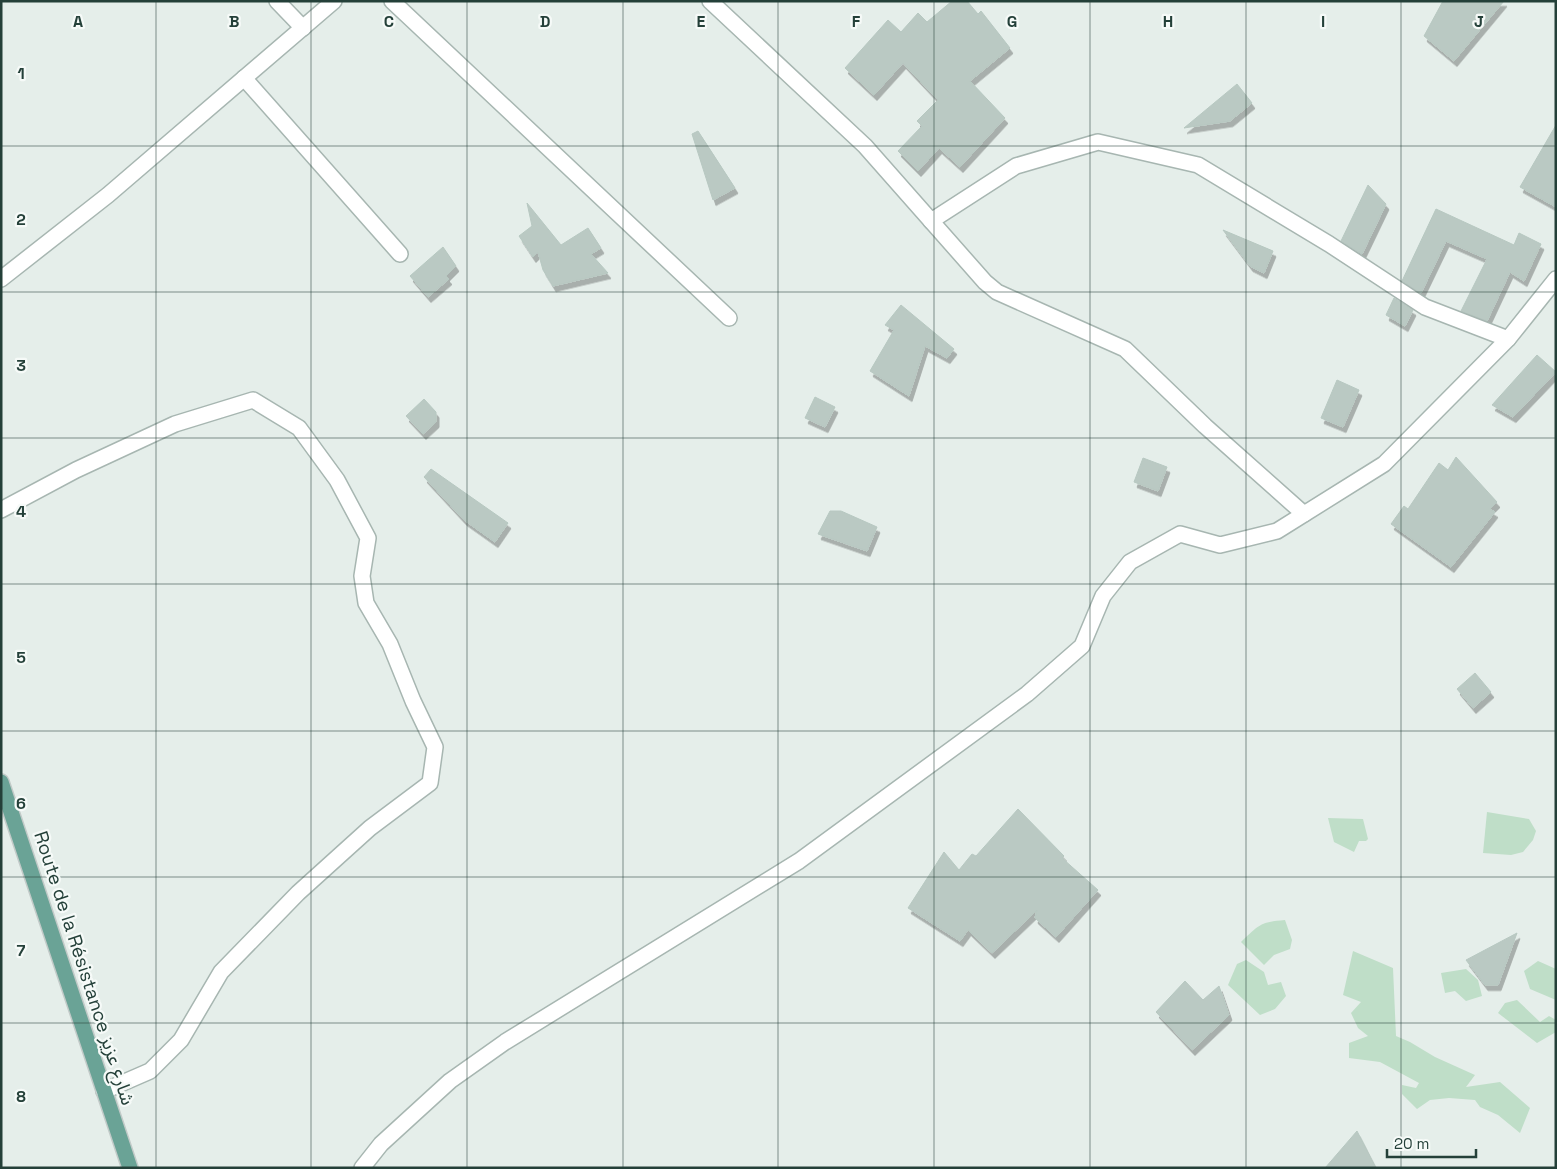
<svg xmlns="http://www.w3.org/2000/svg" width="1557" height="1169" font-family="'Space Grotesk','Noto Sans Arabic',sans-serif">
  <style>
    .green { fill: #bfdec8 }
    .building { fill: #bac9c3; stroke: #b7c8c1; filter: url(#shadow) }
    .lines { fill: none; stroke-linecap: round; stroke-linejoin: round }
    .minor-casing { stroke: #a7b6b1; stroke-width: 18 }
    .primary-casing { stroke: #c2cac8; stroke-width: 18 }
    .minor { stroke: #fff; stroke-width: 15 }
    .primary { stroke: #6aa396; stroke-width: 15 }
    .grid { fill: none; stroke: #244039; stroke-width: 1; stroke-opacity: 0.55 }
    .labels { text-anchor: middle; stroke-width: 4.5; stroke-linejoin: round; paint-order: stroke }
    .street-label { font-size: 19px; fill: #244039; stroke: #f6faf8 }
    .grid-label { font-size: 16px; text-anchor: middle; font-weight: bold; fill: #244039; stroke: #f6faf8; stroke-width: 4.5; stroke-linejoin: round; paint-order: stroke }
  </style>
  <defs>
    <filter id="shadow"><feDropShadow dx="3" dy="5.5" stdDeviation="0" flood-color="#0004"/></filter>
  </defs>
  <rect width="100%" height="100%" fill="#e5eeea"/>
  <!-- green -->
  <g class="green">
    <polygon points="1487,812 1529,819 1536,831 1533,840 1523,852 1511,855 1483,853"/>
    <polygon points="1328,818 1363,819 1368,839 1366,841 1359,841 1354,852 1334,842"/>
    <path d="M 1285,920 L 1292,940 L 1290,949 L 1274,955 L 1264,965 L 1241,942 C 1259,925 1260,922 1285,920 Z"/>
    <polygon points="1353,951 1393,968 1396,1036 1410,1042 1435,1057 1475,1075 1466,1087 1500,1082 1530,1108 1520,1133 1498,1115 1480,1107 1475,1100 1449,1098 1430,1100 1417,1109 1402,1094 1402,1085 1416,1088 1419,1083 1380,1062 1349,1058 1349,1043 1368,1036 1358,1028 1351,1013 1361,1002 1343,995"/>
    <polygon points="1246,960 1264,972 1268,985 1281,982 1286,996 1275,1009 1260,1015 1228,985 1237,964"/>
    <polygon points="1538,961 1556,969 1556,1000 1530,989 1524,971"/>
    <polygon points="1466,969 1478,980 1482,996 1466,1001 1455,991 1445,993 1441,973"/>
    <polygon points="1517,1000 1540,1022 1549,1016 1556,1020 1556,1032 1537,1043 1498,1013 1505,1003"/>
  </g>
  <!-- building -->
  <g class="building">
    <polygon points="952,1 967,1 978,14 981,11 1010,48 970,81 1005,118 960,167 939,148 918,171 898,151 922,126 917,121 938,100 903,63 874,95 845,68 888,20 901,32 918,13 927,22"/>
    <polygon points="1443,1 1504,1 1454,61 1424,36"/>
    <polygon points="1237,84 1252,103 1230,121 1184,128"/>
    <polygon points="1556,125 1556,207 1520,187"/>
    <polygon points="698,131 735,188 713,200 692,134"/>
    <polygon points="1368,185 1386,204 1362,254 1341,241"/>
    <polygon points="527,203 561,245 588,228 601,248 591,254 608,273 553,286 543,270 538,252 533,257 519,236 532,226"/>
    <polygon points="1436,209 1514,245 1519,233 1541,244 1524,281 1510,272 1487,321 1461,311 1487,259 1446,241 1421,293 1402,281"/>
    <polygon points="1223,230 1273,251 1264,273 1250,266"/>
    <polygon points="443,247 456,266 446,276 449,279 428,297 410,276"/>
    <polygon points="1394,298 1413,310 1405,326 1386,315"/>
    <polygon points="901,305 954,349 947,358 925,346 909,396 870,371 894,330 885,325"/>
    <polygon points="1537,355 1556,372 1513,417 1492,405"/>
    <polygon points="1337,380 1359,390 1343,427 1321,418"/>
    <polygon points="815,397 835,407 825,427 805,418"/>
    <polygon points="424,399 436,412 436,422 423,434 406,416"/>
    <polygon points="1456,457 1497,502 1490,509 1495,512 1451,567 1391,524 1404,506 1408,509 1439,463 1448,470"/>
    <polygon points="1143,458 1167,467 1158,491 1134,482"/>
    <polygon points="431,469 508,523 495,542 464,520 424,477"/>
    <polygon points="830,511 841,511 877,527 867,551 818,534"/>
    <polygon points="1475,673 1491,692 1473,708 1457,689"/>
    <polygon points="1018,809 1064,856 1062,858 1098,890 1056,937 1035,918 1037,910 992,953 968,930 960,941 908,908 944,852 959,870 972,854 976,856"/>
    <polygon points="1517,933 1498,985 1485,985 1466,960"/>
    <polygon points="1185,981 1203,1000 1219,986 1229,1015 1192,1050 1156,1012"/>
    <polygon points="1357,1131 1376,1168 1325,1168"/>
  </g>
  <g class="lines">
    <!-- minor casing -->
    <g class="minor-casing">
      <g id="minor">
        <polyline points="277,1 303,28"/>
        <polyline points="392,1 729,318"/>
        <polyline points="710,1 865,146 985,282 997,292 1125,349 1205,426 1304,514"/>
        <polyline points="244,78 400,254"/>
        <polyline points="931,221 1016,166 1098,142 1198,165 1329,244 1425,307 1508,339"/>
        <polyline points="1,279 108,195 334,1"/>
        <polyline points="1,510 76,470 175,424 253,400 299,428 337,480 368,538 362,576 366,603 390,644 413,701 435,747 430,783 370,828 298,893 221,972 181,1040 150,1071 104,1091"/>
        <polyline points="362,1168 381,1144 450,1081 505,1042 799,861 1027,694 1082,646 1103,596 1130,562 1180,534 1220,545 1277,531 1384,464 1508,339 1556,279"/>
      </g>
    </g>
    <!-- primary casing -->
    <g class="primary-casing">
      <polyline id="primary" points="1,782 130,1168"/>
    </g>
    <!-- minor -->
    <use href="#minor" class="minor"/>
    <!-- primary -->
    <use href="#primary" class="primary"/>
  </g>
  <!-- grid -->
  <path class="grid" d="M 156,1 L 156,1168M 311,1 L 311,1168M 467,1 L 467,1168M 623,1 L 623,1168M 778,1 L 778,1168M 934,1 L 934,1168M 1090,1 L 1090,1168M 1246,1 L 1246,1168M 1401,1 L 1401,1168M 1,146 L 1556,146M 1,292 L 1556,292M 1,438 L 1556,438M 1,584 L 1556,584M 1,731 L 1556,731M 1,877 L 1556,877M 1,1023 L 1556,1023"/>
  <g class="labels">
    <!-- street labels -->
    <g class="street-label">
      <text transform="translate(85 968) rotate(72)" y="7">Route de la Résistance شارع عزيز</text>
    </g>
  </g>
  <g class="grid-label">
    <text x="78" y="27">A</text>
    <text x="234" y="27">B</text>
    <text x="389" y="27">C</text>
    <text x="545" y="27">D</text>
    <text x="701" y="27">E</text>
    <text x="856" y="27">F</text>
    <text x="1012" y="27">G</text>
    <text x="1168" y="27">H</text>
    <text x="1323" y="27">I</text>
    <text x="1479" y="27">J</text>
    <text x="21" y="79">1</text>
    <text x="21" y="225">2</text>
    <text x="21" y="371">3</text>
    <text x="21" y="517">4</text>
    <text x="21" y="663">5</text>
    <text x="21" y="809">6</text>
    <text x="21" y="956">7</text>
    <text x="21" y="1102">8</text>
  </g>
  <!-- border -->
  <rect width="1557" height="1169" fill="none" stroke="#244039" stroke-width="5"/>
  <!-- scale -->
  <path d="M1387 1149v8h89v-8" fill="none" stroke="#244039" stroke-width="2.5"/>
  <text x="1394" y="1149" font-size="15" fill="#244039" stroke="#f6faf8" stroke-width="4" paint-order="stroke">20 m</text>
</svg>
